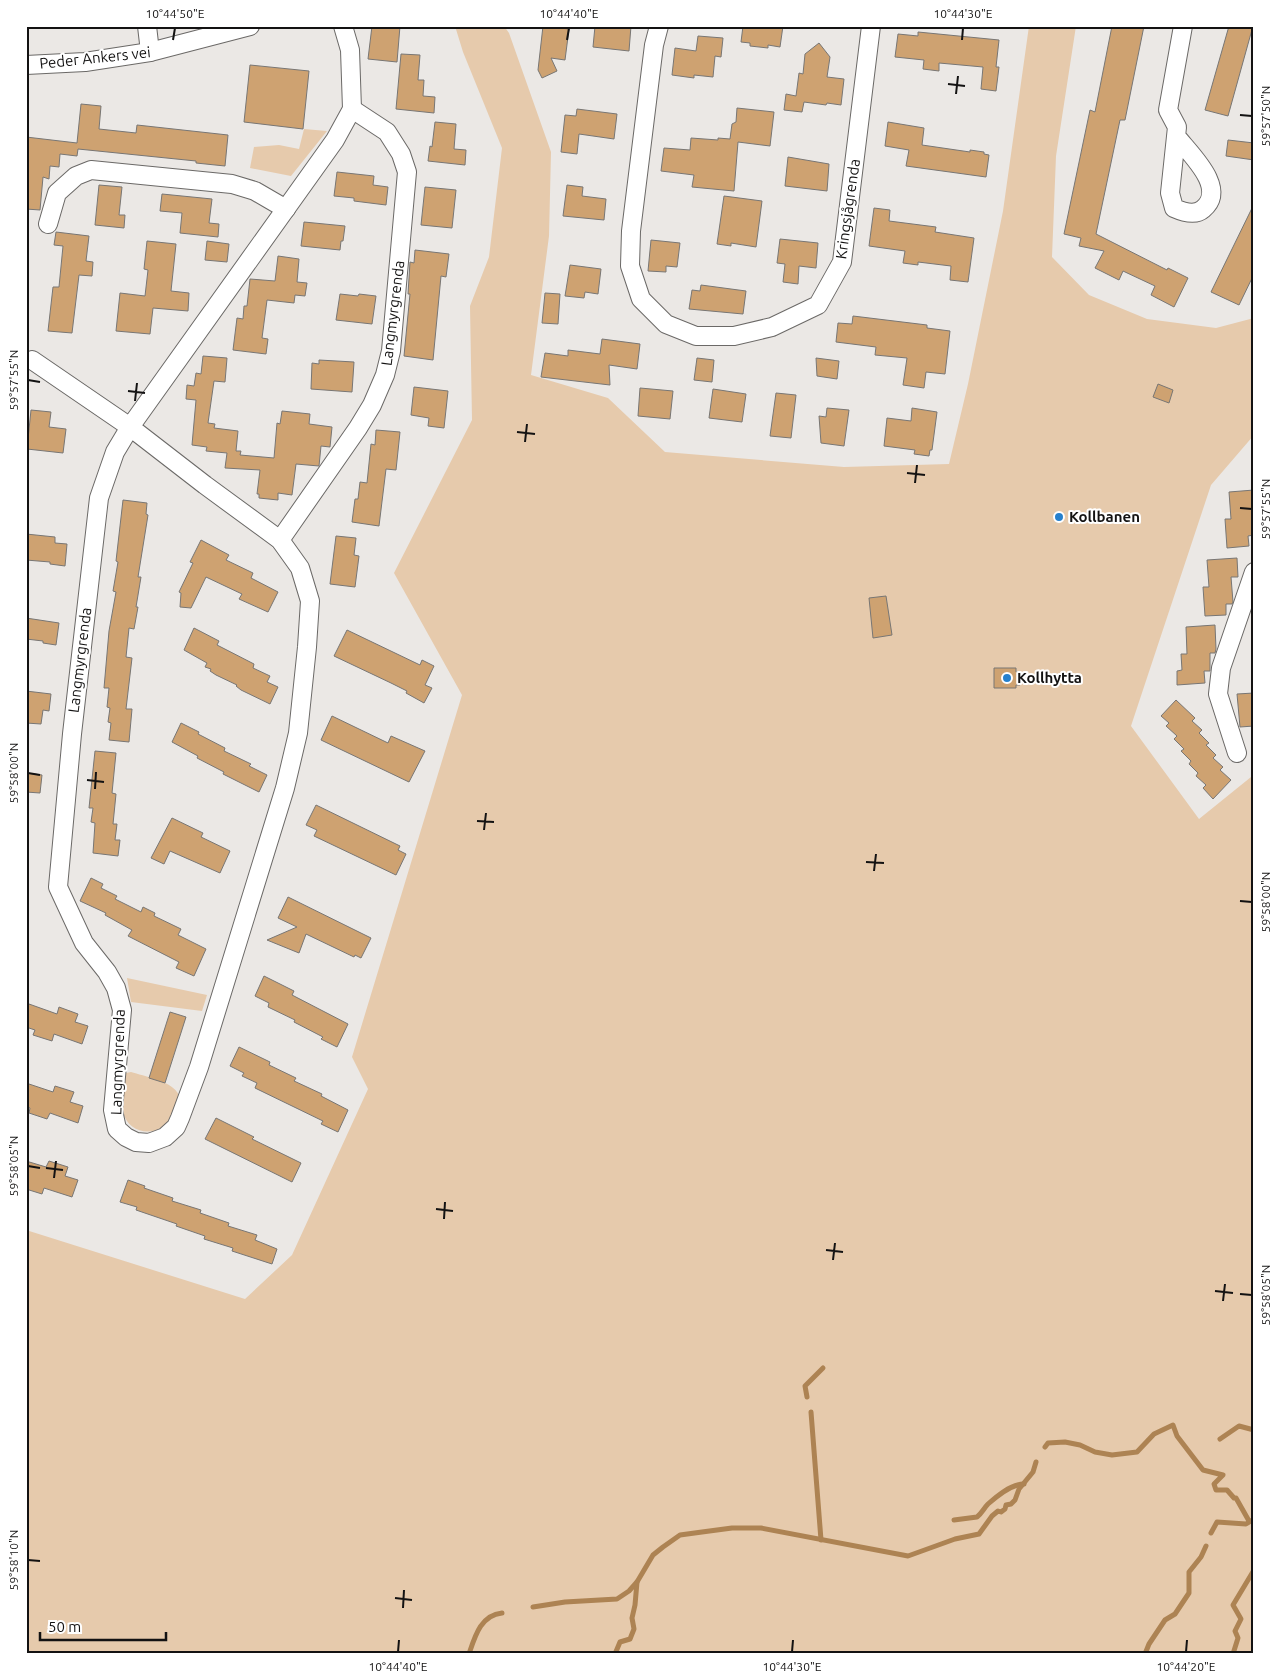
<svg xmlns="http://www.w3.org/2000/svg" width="1280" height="1680" font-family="Ubuntu,sans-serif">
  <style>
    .green { fill: #e6caac }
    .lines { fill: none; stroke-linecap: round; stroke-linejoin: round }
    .stream { stroke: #ad8353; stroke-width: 5 }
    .building { fill: #cea271; stroke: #787674 }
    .minor-casing { stroke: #6b6967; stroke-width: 20 }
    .minor { stroke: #fff; stroke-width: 18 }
    .ticks { fill: none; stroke: #131212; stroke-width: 2 }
    .poi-dot { fill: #2680cd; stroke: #fff; stroke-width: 2 }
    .labels { text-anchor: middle; stroke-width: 4; stroke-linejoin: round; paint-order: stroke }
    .street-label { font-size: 15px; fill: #131212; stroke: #fff }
    .poi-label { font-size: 15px; font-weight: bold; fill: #131212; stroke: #fff; text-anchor: start }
    .neatline { fill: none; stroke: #131212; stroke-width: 2 }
    .ticks-label { font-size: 12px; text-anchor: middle; fill: #131212 }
  </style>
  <rect width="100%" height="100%" fill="#ebe8e5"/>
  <!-- green -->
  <g class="green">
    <polygon points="455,26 504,26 509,33 551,152 549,236 531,375 608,398 665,452 844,467 949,464 968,384 1003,211 1029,26 1076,26 1056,156 1052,257 1089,295 1147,319 1216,328 1254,318 1254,435 1211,485 1131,726 1199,819 1251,777 1254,778 1254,1654 26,1654 26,1230 245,1299 292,1255 368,1089 352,1057 462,695 394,573 472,420 470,306 489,257 502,148 463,52"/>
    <polygon points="304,129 327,131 291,176 250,168 254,147 279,145 299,149"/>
    <polygon points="127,978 207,995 202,1011 131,1002"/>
    <path d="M 131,1072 C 144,1076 170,1081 177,1092 C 180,1095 177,1099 176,1103 C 174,1111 170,1122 163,1127 C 148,1137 127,1130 123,1112 C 120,1100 124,1085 126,1073 Z"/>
  </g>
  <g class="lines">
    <!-- stream -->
    <g class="stream">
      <polyline points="807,1397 805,1386 823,1368"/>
      <polyline points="811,1412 821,1540"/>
      <polyline points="1220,1439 1239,1426 1254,1430"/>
      <polyline points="1045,1447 1048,1443 1065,1442 1080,1445 1095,1452 1112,1455 1137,1452 1154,1434 1173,1425 1177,1436 1203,1470 1223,1475 1214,1484 1216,1490 1227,1490 1234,1498 1236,1498 1249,1521"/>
      <path d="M 954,1520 L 977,1517 C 982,1513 984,1508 988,1504 C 997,1496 1011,1484 1024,1484"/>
      <polyline points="1211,1533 1217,1522 1246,1524 1254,1519"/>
      <polyline points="533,1607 565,1602 617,1599 629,1591 637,1582 653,1555 663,1547 680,1535 702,1532 732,1528 761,1528 908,1556 955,1539 979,1534 992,1516 998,1511 1001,1512 1005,1509 1006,1505 1011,1504 1015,1500 1019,1489 1033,1472 1036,1462"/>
      <path d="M 469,1654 C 475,1636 481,1615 502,1613"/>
      <polyline points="615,1654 620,1642 630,1639 634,1629 632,1618 635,1605 637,1582"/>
      <polyline points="1145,1654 1149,1644 1165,1620 1175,1614 1189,1593 1189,1572 1201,1557 1206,1546"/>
      <polyline points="1233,1654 1238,1638 1235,1631 1241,1619 1233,1605 1254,1570"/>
    </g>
  </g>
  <!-- building -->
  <g class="building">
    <polygon points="372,26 400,26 397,62 368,59"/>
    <polygon points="543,26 569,29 565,60 551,58 557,71 542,78 538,70"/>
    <polygon points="595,26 631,26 629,51 593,47"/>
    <polygon points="743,26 783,26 780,47 768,45 768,48 750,46 750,43 741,42"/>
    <polygon points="1112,26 1144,26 1125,120 1120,120 1096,234 1167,270 1168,268 1188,278 1174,307 1151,295 1155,286 1123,271 1119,280 1095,268 1104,251 1079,246 1081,238 1064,234 1090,110 1095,112"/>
    <polygon points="1229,26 1253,26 1228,116 1205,110"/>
    <polygon points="918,32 999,40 996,67 999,67 996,91 981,89 983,67 939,63 939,71 923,69 924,60 895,57 898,34 918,36"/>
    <polygon points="698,36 723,38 721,57 715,56 713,77 694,75 694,78 672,75 675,48 696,51"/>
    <polygon points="819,43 830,57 827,77 844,79 841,105 827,103 826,105 804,102 802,112 784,110 786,94 796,96 799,73 803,74 805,54"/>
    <polygon points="401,54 420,55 418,80 424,80 423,96 435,97 434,113 396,109"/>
    <polygon points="250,65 309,71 303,129 244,122"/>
    <polygon points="81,104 101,106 99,129 136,133 137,125 228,135 225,166 196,163 196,161 78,149 77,156 60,154 59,167 50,166 49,179 43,177 40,210 26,209 28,173 26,172 26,137 77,143"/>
    <polygon points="737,108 774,112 770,146 738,142 734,191 692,187 694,175 661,171 664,148 690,150 691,138 718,140 718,138 730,139 732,124 736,122"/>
    <polygon points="577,109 617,114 614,139 579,134 577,154 561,152 565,115 576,116"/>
    <polygon points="435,122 456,124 454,149 466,150 465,165 428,161 430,146 432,147"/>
    <polygon points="888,122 924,128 922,145 970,152 970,150 984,152 984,154 989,155 986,177 906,166 909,150 885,146"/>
    <polygon points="1228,140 1254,143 1254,160 1226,156"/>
    <polygon points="788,157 829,164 827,191 785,186"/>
    <polygon points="337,172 374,176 373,185 388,187 386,205 354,201 354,198 334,196"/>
    <polygon points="99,185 122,187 119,215 125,215 124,228 95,225"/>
    <polygon points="567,185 583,187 582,196 606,199 604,220 563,216"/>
    <polygon points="425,187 456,190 452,228 421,225"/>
    <polygon points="162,194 212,199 209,223 219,224 218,237 180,233 182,213 160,211"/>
    <polygon points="724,196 762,201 756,247 731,243 731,246 717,244"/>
    <polygon points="1254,204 1254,274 1239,305 1211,292"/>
    <polygon points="874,208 890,210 889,221 936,227 935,232 974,238 968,282 950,280 951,266 918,262 918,265 903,263 905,251 869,246"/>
    <polygon points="304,222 345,226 343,241 341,241 340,250 301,246"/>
    <polygon points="56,232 89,236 86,261 93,262 92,276 79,275 72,333 48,331 53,287 59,287 63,246 54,245"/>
    <polygon points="780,239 818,243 816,268 799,266 798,284 783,282 785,264 777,263"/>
    <polygon points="651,240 680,243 677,267 666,266 666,272 648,271"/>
    <polygon points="147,241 176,244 171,291 189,293 188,311 153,308 150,334 116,331 120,293 145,296 148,270 144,269"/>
    <polygon points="207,241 229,244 227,262 205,260"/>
    <polygon points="415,250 449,254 446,277 441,276 433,360 404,356 410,294 408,294 410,262 414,263"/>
    <polygon points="278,256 299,259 297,282 307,283 305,296 295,295 294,303 267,300 262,338 268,339 266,354 233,350 237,318 243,319 244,306 247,306 250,279 275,281"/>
    <polygon points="570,265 601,269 598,294 585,292 584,298 565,296"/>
    <polygon points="701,285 746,291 743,314 689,309 692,290 700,291"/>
    <polygon points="545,293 560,294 558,324 542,323"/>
    <polygon points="340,294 358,296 359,294 376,296 372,324 336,320"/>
    <polygon points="853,316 927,325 927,328 950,331 945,374 926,372 924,388 903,385 907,358 875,355 876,347 836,342 838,323 852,324"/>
    <polygon points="602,339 640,344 637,369 609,365 610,385 541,377 545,353 568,356 568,350 600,354"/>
    <polygon points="203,356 227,358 225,382 214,381 208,423 215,424 214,428 238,431 236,451 241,451 240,455 274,458 277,423 280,424 282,411 310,414 309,424 332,427 330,447 321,446 319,466 296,464 292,495 278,493 278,500 259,498 259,494 257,494 260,470 225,468 227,453 206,451 207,447 192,445 196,400 186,399 187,385 194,386 196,373 201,374"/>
    <polygon points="697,358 714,360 712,382 694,380"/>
    <polygon points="816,358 839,361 837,379 817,376"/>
    <polygon points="319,360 354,362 352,392 311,389 312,363 319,364"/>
    <polygon points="1158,384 1173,390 1169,403 1153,397"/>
    <polygon points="414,387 448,391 444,428 428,426 429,418 411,415"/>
    <polygon points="640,388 673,391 670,419 638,416"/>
    <polygon points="713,389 746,394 742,422 709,418"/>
    <polygon points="776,393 796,395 791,438 770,436"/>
    <polygon points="827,408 849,410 844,446 821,443 819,416 826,417"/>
    <polygon points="912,408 937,412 932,450 930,450 929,456 914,454 915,450 884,446 887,418 911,421"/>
    <polygon points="31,410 51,412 49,427 66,429 63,453 27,449"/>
    <polygon points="376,430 400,432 396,470 386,469 379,526 352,522 355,499 358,499 360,482 367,483 371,444 375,445"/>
    <polygon points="1254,490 1254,535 1248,536 1249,546 1227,548 1225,519 1231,519 1229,492"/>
    <polygon points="123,500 147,503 146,514 148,515 138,577 141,577 136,607 138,607 134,629 129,628 126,657 132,658 126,709 132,709 129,742 109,740 111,723 108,722 110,708 107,707 109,688 104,688 109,631 116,592 113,591 118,562 116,561"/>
    <polygon points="26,534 55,537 55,543 67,544 65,566 50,564 50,562 26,560"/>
    <polygon points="336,536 356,538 354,555 359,556 355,587 330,584"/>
    <polygon points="201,540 229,555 226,560 253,573 251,578 278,592 268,612 239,599 242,594 206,577 191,608 180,607 181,593 179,592 193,563 190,562"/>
    <polygon points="1237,558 1238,577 1231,577 1233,602 1232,604 1226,604 1226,615 1205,616 1203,587 1209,587 1207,560"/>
    <polygon points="886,596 892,635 873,638 869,598"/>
    <polygon points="26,618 59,623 56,645 43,643 43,641 26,639"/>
    <polygon points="1215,625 1216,649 1215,653 1210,653 1210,671 1204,671 1205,683 1177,685 1177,671 1182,670 1181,654 1187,654 1186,627"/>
    <polygon points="194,628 219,641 217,645 254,664 253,668 270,676 267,682 278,687 270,704 241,690 236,686 237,685 216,675 210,671 211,669 205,667 207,663 184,650"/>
    <polygon points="347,630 420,665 422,660 434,666 425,685 432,688 424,703 406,693 407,691 391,683 334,656"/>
    <polygon points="994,668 1016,668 1016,672 1020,672 1020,685 1016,685 1016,688 994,688"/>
    <polygon points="26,691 51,694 49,711 43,710 41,724 26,723"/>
    <polygon points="1254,693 1254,726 1240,727 1237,694"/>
    <polygon points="1176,700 1195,718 1192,721 1202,730 1199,733 1209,743 1206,745 1216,755 1213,758 1223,767 1220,770 1231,780 1213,799 1203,788 1206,785 1196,776 1198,773 1189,764 1191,761 1181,751 1184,749 1174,739 1177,736 1166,726 1169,723 1161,716"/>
    <polygon points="332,716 388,743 391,736 425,751 409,782 321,740"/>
    <polygon points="181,723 199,732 198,734 225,748 224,751 251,764 249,766 267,775 259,792 223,774 224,772 197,758 198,756 172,742"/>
    <polygon points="95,751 116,753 112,793 116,794 113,824 117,824 115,840 120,840 118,856 93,853 95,823 91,822 93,808 89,808"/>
    <polygon points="26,773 42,775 40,793 26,792"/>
    <polygon points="316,805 400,846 398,850 406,854 396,875 314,836 317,830 306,825"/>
    <polygon points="172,818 203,833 201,837 230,851 220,873 170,851 164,864 151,858"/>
    <polygon points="91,878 103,884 101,888 117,896 115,899 141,912 143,907 155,913 154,916 181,929 178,935 206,949 194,976 176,968 179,962 128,936 132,930 105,915 106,913 80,901"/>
    <polygon points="288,897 371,938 361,958 355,955 354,957 306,934 299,953 267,940 297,927 278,918"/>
    <polygon points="264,976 294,991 292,995 348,1024 337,1047 321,1039 323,1037 294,1022 295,1020 268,1007 269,1003 255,996"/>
    <polygon points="29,1004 57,1014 59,1007 78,1014 75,1022 88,1026 82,1044 54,1034 52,1041 33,1035 35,1030 26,1027 26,1011"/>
    <polygon points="170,1012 186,1017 165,1083 149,1078"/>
    <polygon points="239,1047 270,1062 269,1065 296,1078 294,1081 322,1094 321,1096 348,1110 338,1132 321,1124 323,1121 255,1088 257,1083 242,1076 244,1073 230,1066"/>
    <polygon points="26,1083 53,1092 55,1086 74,1092 70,1102 83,1106 78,1123 50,1113 47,1119 29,1113 30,1108 26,1106"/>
    <polygon points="216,1118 254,1137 252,1139 301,1163 292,1182 205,1139"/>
    <polygon points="26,1161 46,1167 49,1161 68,1167 65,1176 78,1180 72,1197 44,1188 42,1194 26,1189"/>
    <polygon points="128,1180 145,1186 144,1188 173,1198 172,1201 201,1210 200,1213 229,1223 228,1226 257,1235 255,1240 277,1249 272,1264 232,1251 233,1248 204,1239 205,1236 176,1226 177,1224 136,1210 137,1207 120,1202"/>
  </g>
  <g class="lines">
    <!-- minor casing -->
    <g class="minor-casing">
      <g id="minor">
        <polyline points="147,26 150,52"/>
        <polyline points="659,26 654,45 631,231 630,266 641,299 666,324 696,336 734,336 772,327 818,305 842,262 871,26"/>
        <polyline points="26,65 85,62 150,52 250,26"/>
        <path d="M 1176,136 C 1190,154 1228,188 1203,209 C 1195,216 1183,212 1174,208 L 1170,193 L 1177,127 L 1168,110 L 1183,26"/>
        <polyline points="48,224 57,193 76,176 91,170 232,184 255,191 286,209"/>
        <polyline points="32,360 130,427 205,485 280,540 300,568 310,601 307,647 298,733 285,788 199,1067 180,1118 176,1127 165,1137 149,1143 136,1142 126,1137 117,1129 113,1110 122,1010 116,988 107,972 84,943 58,887 72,734 99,498 115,452 130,427 335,140 352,109 350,50 343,26"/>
        <polyline points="280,540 358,428 372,405 385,375 391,351 407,172 401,154 387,132 352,109"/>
        <polyline points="1237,753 1218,694 1221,668 1254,572"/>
      </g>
    </g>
    <!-- minor -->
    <use href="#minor" class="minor"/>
  </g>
  <!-- ticks -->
  <path class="ticks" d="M 173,40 L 175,28M 567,40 L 569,28M 962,40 L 963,28M 948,84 L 965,86M 956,94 L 958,76M 1240,115 L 1252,116M 28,380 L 40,382M 128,391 L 145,393M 135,401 L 137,383M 517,432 L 535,434M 525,442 L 527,424M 907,473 L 925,475M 915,483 L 917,465M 1240,508 L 1252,509M 28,773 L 40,775M 87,780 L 104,782M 95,789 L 96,772M 477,821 L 494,822M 484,830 L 486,813M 866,862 L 884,863M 874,871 L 876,854M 1240,901 L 1252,902M 28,1166 L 40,1168M 46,1168 L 63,1170M 54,1178 L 56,1161M 436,1209 L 453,1211M 444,1219 L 445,1202M 826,1250 L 843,1252M 833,1260 L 835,1243M 1215,1291 L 1233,1293M 1240,1294 L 1252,1295M 1223,1301 L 1225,1284M 28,1560 L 40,1561M 395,1598 L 412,1600M 403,1608 L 404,1590M 398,1652 L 399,1640M 792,1652 L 793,1640M 1186,1652 L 1187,1640"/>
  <!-- markers -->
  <g class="poi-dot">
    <circle cx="1059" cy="517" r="5"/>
    <circle cx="1007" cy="678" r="5"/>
  </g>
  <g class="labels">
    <!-- street labels -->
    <g class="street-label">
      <text transform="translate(95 58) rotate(-6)" y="5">Peder Ankers vei</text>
      <text transform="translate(848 209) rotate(-82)" y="5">Kringsjågrenda</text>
      <text transform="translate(393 313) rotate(-83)" y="5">Langmyrgrenda</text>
      <text transform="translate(80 660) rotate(-83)" y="5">Langmyrgrenda</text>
      <text transform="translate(118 1062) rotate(-88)" y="5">Langmyrgrenda</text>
    </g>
    <!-- poi labels -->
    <g class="poi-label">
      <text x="1069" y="522">Kollbanen</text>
      <text x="1017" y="683">Kollhytta</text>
    </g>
  </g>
  <!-- border -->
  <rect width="1280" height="1680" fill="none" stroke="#ffffff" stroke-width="55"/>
  <!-- scale -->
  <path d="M40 1632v8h126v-8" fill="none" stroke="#131212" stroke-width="2.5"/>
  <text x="48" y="1632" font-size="15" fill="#131212" stroke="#ffffff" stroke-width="4" paint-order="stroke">50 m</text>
  <rect x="28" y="28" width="1224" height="1624" class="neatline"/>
  <g class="ticks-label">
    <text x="175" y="18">10°44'50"E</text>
    <text x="569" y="18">10°44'40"E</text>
    <text x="963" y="18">10°44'30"E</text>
    <text transform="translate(1266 116) rotate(-90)" y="4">59°57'50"N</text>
    <text transform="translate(14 380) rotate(-90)" y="4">59°57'55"N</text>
    <text transform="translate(1266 509) rotate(-90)" y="4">59°57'55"N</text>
    <text transform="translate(14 773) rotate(-90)" y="4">59°58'00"N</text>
    <text transform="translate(1266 902) rotate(-90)" y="4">59°58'00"N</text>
    <text transform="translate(14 1166) rotate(-90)" y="4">59°58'05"N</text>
    <text transform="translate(1266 1295) rotate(-90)" y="4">59°58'05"N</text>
    <text transform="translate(14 1560) rotate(-90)" y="4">59°58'10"N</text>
    <text x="398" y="1671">10°44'40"E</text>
    <text x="792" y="1671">10°44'30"E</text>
    <text x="1186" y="1671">10°44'20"E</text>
  </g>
</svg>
